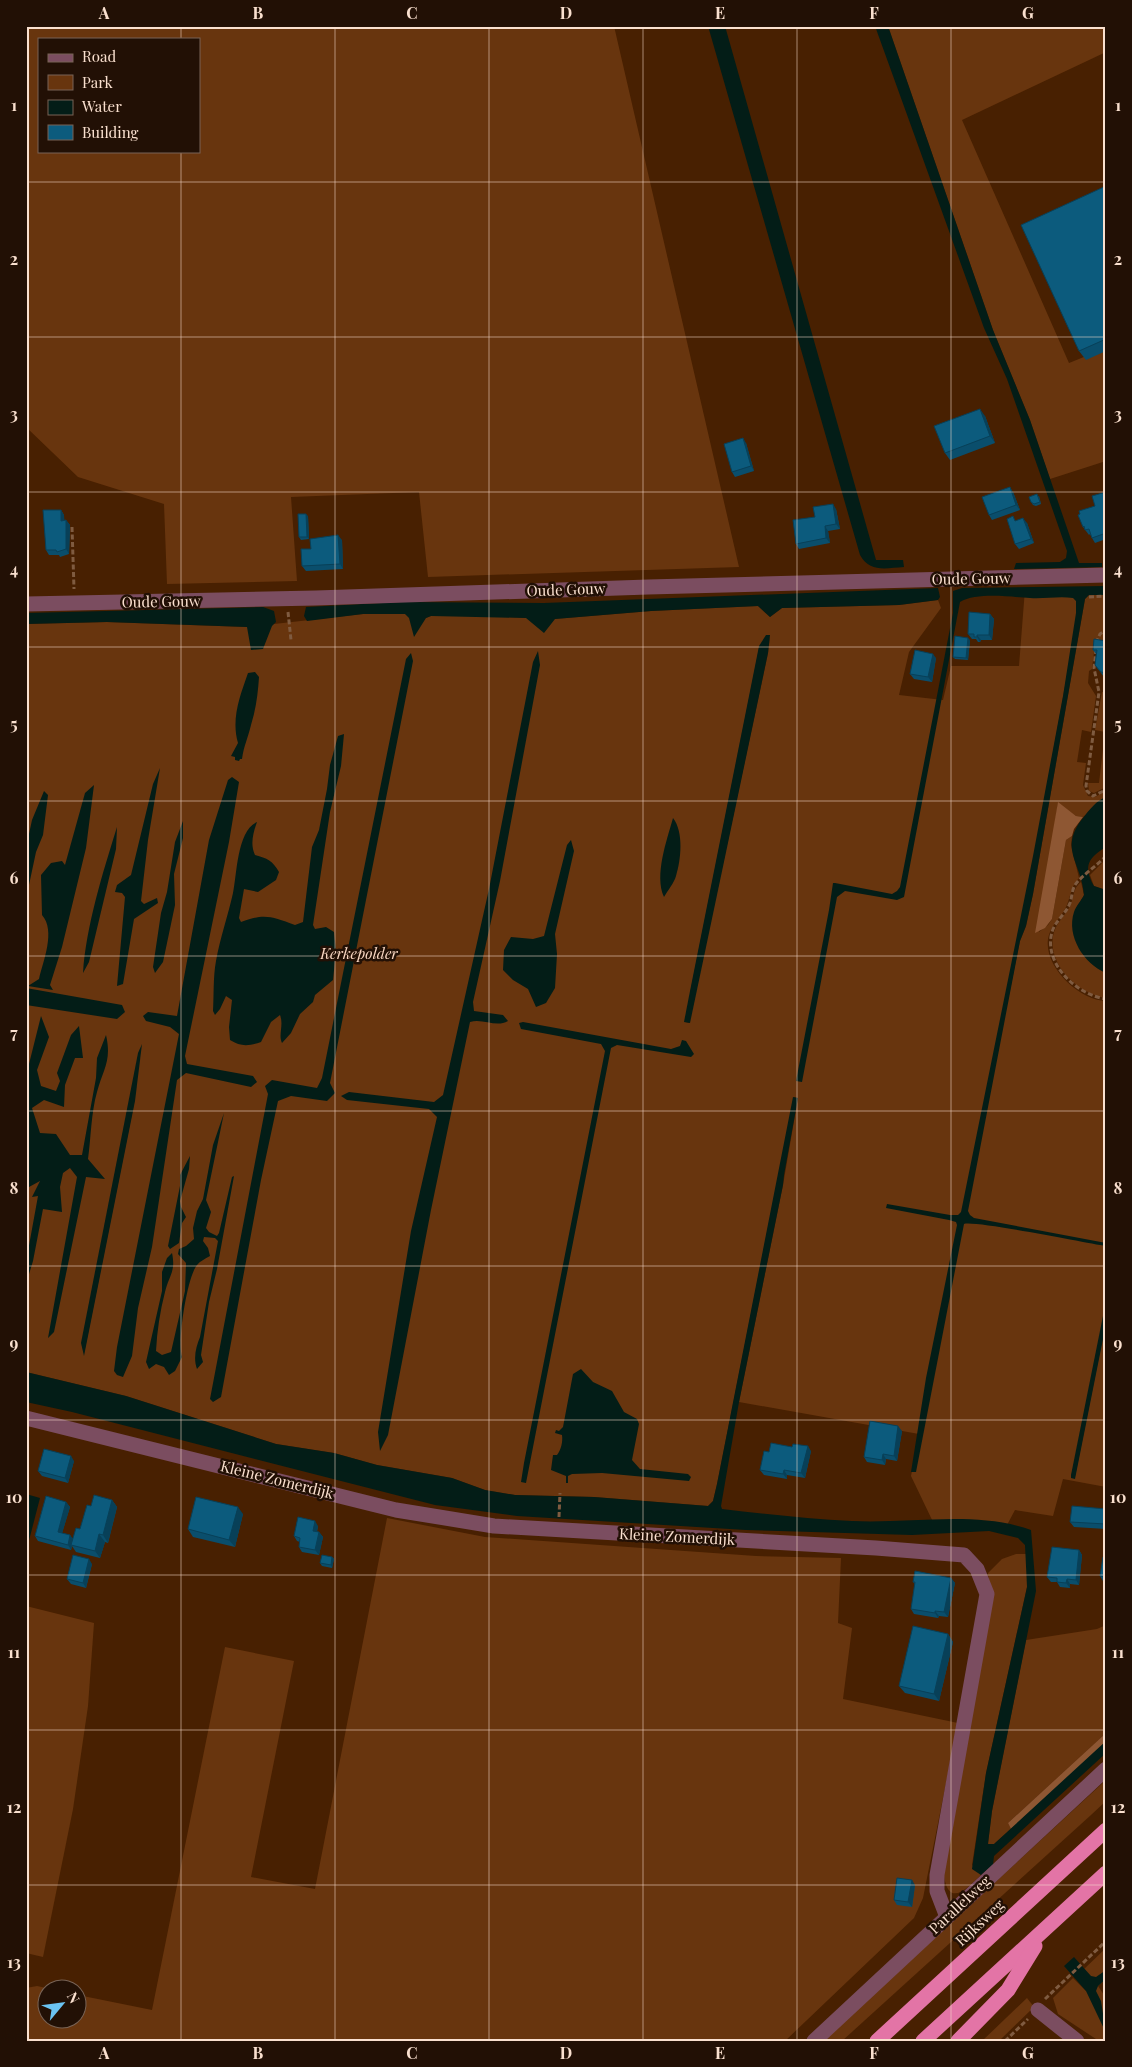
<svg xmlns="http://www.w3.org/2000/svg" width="1132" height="2067" font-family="'Playfair Display',serif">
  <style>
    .green { fill: #68350e; fill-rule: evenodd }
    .forest { fill: #8e5733 }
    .water { fill: #031d17 }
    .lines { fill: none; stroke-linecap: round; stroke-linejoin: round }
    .path { stroke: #7f5b40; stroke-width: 3; stroke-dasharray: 5 2.5; stroke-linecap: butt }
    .minor { stroke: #7b4d60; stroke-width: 15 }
    .motorway { stroke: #e374a6; stroke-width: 15 }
    .wall { fill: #0a4e6c }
    .shaded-wall { fill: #084058 }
    .building { fill: #0c5b7d; stroke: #084058 }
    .grid { fill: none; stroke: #fae0cf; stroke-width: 1; stroke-opacity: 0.55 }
    .labels { text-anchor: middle; stroke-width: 5; stroke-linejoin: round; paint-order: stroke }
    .street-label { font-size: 15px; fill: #fae0cf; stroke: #221005 }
    .park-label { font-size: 15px; font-style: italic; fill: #fbd9c4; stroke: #221005 }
    .neatline { fill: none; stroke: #fae0cf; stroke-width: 2 }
    .grid-label { font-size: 16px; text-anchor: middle; font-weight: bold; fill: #fae0cf }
  </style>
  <rect width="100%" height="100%" fill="#482001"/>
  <!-- green -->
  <g class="green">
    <path d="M 26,26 L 614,26 L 739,567 L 428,577 L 419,492 L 291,497 L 297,581 L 167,584 L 164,504 L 78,477 L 26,427 ZM 39,39 L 199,39 L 199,151 L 39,151 Z"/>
    <polygon points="888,26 1106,26 1106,52 962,120 1069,363 1106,348 1106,461 1050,479 1030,420 993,330"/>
    <path d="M 1083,587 L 1008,1000 L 1020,941 L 1026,926 L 1033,894 L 1085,599 L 1089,595 L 1106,595 L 1106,644 L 1095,643 L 1092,669 L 1089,671 L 1088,683 L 1096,696 L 1091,732 L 1082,730 L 1077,762 L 1086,763 L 1083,785 L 1088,796 L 1095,797 L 1106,791 L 1106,797 L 1083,817 L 1076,816 L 1058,803 L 1039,932 L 1048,925 L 1052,919 L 1066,840 L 1072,836 L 1071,845 L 1079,878 C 1070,887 1071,898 1065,909 C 1059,920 1050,926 1048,939 C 1044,967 1079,1000 1106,1001 L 1106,1487 L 1063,1479 L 1053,1516 L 1015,1510 L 1007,1525 L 934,1524 L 911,1476 L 919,1434 L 739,1402 L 783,1185 L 798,1098 L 794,1097 L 717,1484 L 713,1501 L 708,1506 L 594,1497 L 515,1495 L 485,1490 L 452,1478 L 377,1465 L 334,1453 L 276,1444 L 126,1396 L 26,1372 L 26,624 L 107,622 L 247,627 L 363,614 L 405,614 L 426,618 L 431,616 L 467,614 L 473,616 L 554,619 L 651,611 L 758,606 L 770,617 L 782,608 L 899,605 L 938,600 L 941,608 L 909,652 L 899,695 L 943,700 L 951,666 L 1019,666 L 1025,589 ZM 770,635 L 768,653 L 689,1023 L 685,1022 Z"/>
    <polygon points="1102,692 1106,693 1106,787 1094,793 1089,791 1088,783 1099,783 1105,732 1095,730"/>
    <polygon points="1106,859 1106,890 1094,886 1090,875"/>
    <path d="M 1081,882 L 1084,895 C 1081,901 1076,907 1075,912 C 1069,938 1083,962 1106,973 L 1106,998 C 1079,994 1048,966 1053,936 C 1055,924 1065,916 1070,906 C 1074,897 1073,888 1081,882 Z"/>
    <polygon points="387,1518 485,1537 756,1556 841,1558 838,1623 852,1628 843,1699 958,1723 923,1898 914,1918 785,2041 26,2041 26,1988 37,1986 51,1989 48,1990 48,2020 78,2020 78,1995 152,2010 225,1647 294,1661 251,1877 315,1889"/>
    <path d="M 1016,1554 L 1027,1554 L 1027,1587 L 986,1773 L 972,1865 L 981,1875 C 968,1887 949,1909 944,1876 L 989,1584 L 988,1573 L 1002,1559 Z"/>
    <polygon points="26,1606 94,1623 88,1706 73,1809 43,1957 26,1953"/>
    <polygon points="1106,1625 1106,1733 1008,1823 1011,1829 994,1844 989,1846 988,1843 992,1811 1026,1640 1097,1629"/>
    <polygon points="1106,1780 1106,1801 1091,1815 842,2041 823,2041"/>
    <polygon points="1106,1948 1106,1979 1098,1986 1106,1998 1106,2041 1099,2041 1058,2014 1053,1998 1073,1978 1086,1991 1082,1971"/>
    <polygon points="1027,1998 1034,2007 999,2041 982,2041"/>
  </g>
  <!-- forest -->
  <g class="forest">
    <polygon points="1058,802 1076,816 1083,817 1074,829 1072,836 1066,840 1052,919 1045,928 1035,933"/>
    <polygon points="1106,1733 1106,1743 1011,1829 1008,1823"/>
  </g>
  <!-- water -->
  <g class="water">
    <path d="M 708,26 L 725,26 L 876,560 L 903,560 L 904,567 C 886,568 870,573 860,555 Z"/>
    <polygon points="875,26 888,26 993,330 1030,420 1079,563 1102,563 1102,567 1014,569 1016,563 1060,562 1066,558 1067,551 1007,379 984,328"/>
    <path d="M 1106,586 L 1106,595 L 1089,595 L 1085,599 L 1033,894 L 1026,926 L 1020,941 L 968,1211 L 970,1215 L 974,1218 L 1106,1243 L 1106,1246 C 1086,1243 974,1220 964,1224 L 916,1472 L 911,1472 L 926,1378 L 957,1225 L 956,1222 L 949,1220 L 886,1208 L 887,1204 L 950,1215 L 958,1215 L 961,1212 L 1033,856 L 1063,696 L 1076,613 L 1076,601 L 1073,598 C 1059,596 1044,599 1030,598 C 1011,597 977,592 960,602 L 904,897 L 897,900 L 845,891 L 837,897 L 802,1082 L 796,1081 L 829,910 L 833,883 L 835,883 L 892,894 L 897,891 L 900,887 L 953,613 L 953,591 L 962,588 Z"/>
    <polygon points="938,588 940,597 938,600 899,605 782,608 770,617 758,606 651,611 555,619 544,633 526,618 431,616 426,618 414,637 409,618 405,614 363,614 307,621 304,616 306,607 402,602 544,603"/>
    <polygon points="263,607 274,611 276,622 272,626 263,649 251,650 247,627 107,622 26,624 26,613"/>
    <polygon points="766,635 770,635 768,653 690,1023 684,1022 690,991 759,646"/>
    <path d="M 538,651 L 540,665 L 500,881 L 473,1002 L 474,1011 L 503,1015 L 508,1021 C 496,1028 483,1018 470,1022 L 431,1210 L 388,1435 L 380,1451 L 378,1432 L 411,1231 L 437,1117 L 429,1109 L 347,1100 L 341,1096 L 349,1092 L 434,1102 L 443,1095 L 489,889 L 533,662 Z"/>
    <polygon points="411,653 413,661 330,1083 335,1093 327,1101 291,1096 278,1101 261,1180 221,1397 213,1402 210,1399 268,1094 265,1086 272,1080 317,1088 322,1078 406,659"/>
    <path d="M 255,672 L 259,677 C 258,693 256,709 251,725 C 248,738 244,745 242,759 L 240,759 L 239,761 L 235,760 L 235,757 L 231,756 L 238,743 C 231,719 240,696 248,673 Z"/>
    <path d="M 344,734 L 341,766 L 330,812 L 313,925 L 315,929 L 326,927 L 334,932 L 336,951 L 333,980 L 315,995 L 313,1002 L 300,1014 L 291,1033 L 282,1043 C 278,1035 284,1025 280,1015 L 271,1022 L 261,1042 C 249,1046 241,1047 230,1040 L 229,1027 L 232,1000 L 226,996 L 220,1009 L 215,1015 L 213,1011 C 214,995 213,977 216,961 C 220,938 228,916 233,893 C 237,874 237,831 257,822 C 253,833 250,845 255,855 C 267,858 273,861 279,872 L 276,880 L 258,892 L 244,889 L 239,918 L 241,922 C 265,913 272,917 295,925 L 303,922 L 312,847 L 319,830 L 327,789 L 330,765 L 338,736 Z"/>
    <polygon points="160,768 148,840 141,901 144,904 157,898 158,903 134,919 123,984 117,986 125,897 122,893 115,892 117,885 131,875 153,784"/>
    <polygon points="232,777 239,782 229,842 185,1056 187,1064 253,1076 257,1082 251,1087 186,1073 177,1080 152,1247 138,1308 132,1356 123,1377 117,1375 114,1371 117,1347 179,1034 170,1027 146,1021 143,1016 148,1012 177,1016 209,840 228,780"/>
    <path d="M 94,785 L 86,848 L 62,947 L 50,985 L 53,990 L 28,986 L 39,979 C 43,961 56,931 42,915 L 41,875 L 51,863 L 62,861 L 65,865 L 85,793 Z"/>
    <polygon points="44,791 48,795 43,835 36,852 26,899 26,848 32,820"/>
    <path d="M 1106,797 L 1106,847 C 1088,858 1083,866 1094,886 L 1106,890 L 1106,939 L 1103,946 L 1106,952 L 1106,973 C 1084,964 1066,936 1074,912 C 1076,906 1081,901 1084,895 C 1082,863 1058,849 1083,818 C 1089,810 1097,800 1106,797 Z"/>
    <path d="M 673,818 C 684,832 681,860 676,876 C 674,883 668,890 664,897 C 654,875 667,840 673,818 Z"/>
    <polygon points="183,821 183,838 174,874 175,905 163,962 155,973 153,967 161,913 167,892 175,842"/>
    <path d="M 117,827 L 116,849 L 89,962 L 83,973 C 86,926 103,872 117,827 Z"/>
    <polygon points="571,840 574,851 555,934 557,954 555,988 546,1003 536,1007 528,989 513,980 503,970 504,950 511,937 533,939 544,936 567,845"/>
    <polygon points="26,988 122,1005 125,1012 117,1019 26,1005"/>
    <path d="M 41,1016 L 49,1037 L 37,1070 L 41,1086 L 56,1091 L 60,1081 L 57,1073 L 71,1035 L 79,1026 L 83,1058 L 75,1058 L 65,1085 L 64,1107 L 44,1100 L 32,1108 L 40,1133 L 56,1134 L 70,1155 L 82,1155 L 96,1078 L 97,1058 L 106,1035 C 112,1061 103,1069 97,1092 C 91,1113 91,1138 88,1159 L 105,1179 L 86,1177 L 54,1332 L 48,1338 L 77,1177 L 70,1168 L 63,1173 L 60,1187 L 62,1212 L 43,1209 L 33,1261 L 26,1284 L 26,1262 L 38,1196 L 32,1197 L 40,1181 L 29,1187 L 26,1187 L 26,1076 Z"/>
    <polygon points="523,1022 671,1049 680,1046 682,1040 686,1041 694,1054 691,1057 617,1045 611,1048 526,1483 521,1482 524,1463 605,1051 601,1044 521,1029 519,1023"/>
    <polygon points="142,1044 135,1101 84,1356 81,1343 138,1053"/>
    <path d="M 793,1097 L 798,1098 L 784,1175 L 783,1185 L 739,1402 L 721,1506 L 722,1509 C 765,1514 809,1519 852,1521 C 909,1524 976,1510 1031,1530 L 1036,1591 L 992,1811 L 988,1844 L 994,1844 L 1106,1741 L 1106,1753 L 994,1856 L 993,1865 L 981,1875 L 972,1869 L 986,1773 L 1027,1587 L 1025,1545 L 1018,1538 L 989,1531 L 912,1535 L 746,1530 L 517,1516 L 435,1505 L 72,1412 L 26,1402 L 26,1372 L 126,1396 L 276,1444 L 334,1453 L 377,1465 L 452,1478 L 485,1490 L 515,1495 L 594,1497 L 708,1506 L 713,1501 L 717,1484 Z"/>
    <path d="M 224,1113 L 206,1200 L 211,1212 L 206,1228 L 209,1232 L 217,1236 L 219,1233 L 232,1177 L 234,1176 L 217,1269 L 209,1302 L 201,1355 L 203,1362 L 197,1369 C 193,1358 196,1347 200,1337 L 218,1241 L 215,1238 L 204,1237 L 203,1241 L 208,1248 L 210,1256 C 205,1259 200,1261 197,1265 C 187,1277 177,1342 182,1357 L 175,1371 L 169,1375 L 164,1367 L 156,1364 L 149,1369 L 146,1362 L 162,1291 L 162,1272 L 167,1258 L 172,1253 C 176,1272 169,1275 165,1292 C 160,1311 157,1331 156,1351 L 162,1355 L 171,1352 L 185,1291 L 186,1263 L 178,1254 L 179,1249 L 186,1246 L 194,1239 L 193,1228 L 197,1211 L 203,1199 L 213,1145 Z"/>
    <polygon points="190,1156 189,1169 180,1201 181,1207 186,1217 182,1223 179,1243 170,1249 168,1246 180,1186 180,1175"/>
    <polygon points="1106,1301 1106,1324 1075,1479 1071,1478 1071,1475"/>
    <path d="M 581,1369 L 593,1382 L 612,1391 L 624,1412 L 637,1419 L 639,1424 L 632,1460 L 640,1469 L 688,1474 L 691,1477 L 689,1481 L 602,1473 L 572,1474 L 568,1476 L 568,1483 L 566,1483 L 566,1476 L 551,1470 L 553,1455 L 557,1455 C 561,1450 563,1442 562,1435 L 555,1433 L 556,1430 L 559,1431 L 563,1427 L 573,1374 Z"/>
    <polygon points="26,1494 40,1498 26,1552 26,1517 29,1504 26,1503"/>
    <polygon points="1074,1957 1091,1976 1096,1977 1106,1970 1106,1979 1098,1986 1096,1991 1101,2001 1106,2033 1086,1991 1064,1966"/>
  </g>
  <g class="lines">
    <!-- path -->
    <g class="path">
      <polyline points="72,527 74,589"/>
      <polyline points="1089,597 1106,596"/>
      <polyline points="288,612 291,640"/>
      <polyline points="1096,643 1100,634 1106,630"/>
      <polyline points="1096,649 1094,668 1099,692 1086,786 1087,791 1093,796 1106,790"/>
      <path d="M 1106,856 C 1098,865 1081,876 1075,885 C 1072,890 1072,897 1070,903 C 1066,914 1055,921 1052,932 C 1043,964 1077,995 1106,999"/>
      <polyline points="559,1517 560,1493"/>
      <polyline points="1045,1999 1106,1941"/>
      <polyline points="1005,2041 1028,2019"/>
    </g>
    <!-- minor -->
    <g class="minor">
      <polyline points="26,604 316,598 648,587 1106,575"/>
      <polyline points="26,1418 396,1510 494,1526 876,1548 964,1555 977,1569 987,1594 937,1875 937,1891 947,1917"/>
      <polyline points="1038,2010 1077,2041"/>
      <polyline points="814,2041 1106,1769"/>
    </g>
    <!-- motorway -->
    <g class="motorway">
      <polyline points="877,2041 1106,1830"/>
      <polyline points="923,2041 1106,1873"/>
      <polyline points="958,2041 1008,1990 1035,1946"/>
    </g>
  </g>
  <!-- wall -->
  <g class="wall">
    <polygon points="1106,186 1106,351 1086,360 1079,351"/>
    <polygon points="985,416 995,443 950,460 945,453"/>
    <polygon points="746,443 754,471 735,477 732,472"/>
    <polygon points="1013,492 1020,510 992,520 989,515"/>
    <polygon points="1106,492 1106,539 1095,543 1092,538 1090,534 1089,535 1083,527 1095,506"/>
    <polygon points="1039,496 1041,504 1036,506 1033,505 1031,502"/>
    <polygon points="836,509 840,529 828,531 830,543 799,549 796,544 815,517"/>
    <polygon points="61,510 64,515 64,521 66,520 70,525 69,554 60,557 59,555 49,555 46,550"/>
    <polygon points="308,516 309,539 301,540 299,537"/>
    <polygon points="1016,521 1027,523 1034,543 1019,549 1015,544"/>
    <polygon points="342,540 343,569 306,571 302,566 311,549"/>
    <polygon points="990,614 994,619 992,640 981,640 980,642 978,642 976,639 972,639 968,634"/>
    <polygon points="970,640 968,660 955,659 953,657"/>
    <polygon points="1106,641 1106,678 1104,677 1095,665 1096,654 1093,650"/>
    <polygon points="936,658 932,682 914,679 910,674"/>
    <polygon points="902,1431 897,1461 886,1459 885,1465 867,1462 864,1457"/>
    <polygon points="811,1451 805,1478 787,1475 787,1479 764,1475 760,1470 769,1452"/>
    <polygon points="74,1461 68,1483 42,1476 38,1471"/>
    <polygon points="112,1500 117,1507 108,1543 105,1542 100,1558 76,1552 72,1546 71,1550 38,1541 35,1536 66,1502 70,1507 62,1533 70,1535 72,1539 80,1529 91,1506"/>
    <polygon points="1106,1509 1106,1529 1074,1527 1070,1522"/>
    <polygon points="243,1514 235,1547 193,1537 188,1529"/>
    <polygon points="318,1526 317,1532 319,1532 323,1537 319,1555 302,1552 299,1547 300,1542 297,1541 294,1536"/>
    <polygon points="1079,1550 1082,1555 1079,1585 1070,1584 1070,1588 1060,1587 1057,1582 1051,1582 1047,1577"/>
    <polygon points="332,1557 334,1559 332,1568 322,1566 320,1563"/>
    <polygon points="1106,1557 1106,1582 1103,1581 1100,1576"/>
    <polygon points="92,1564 86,1588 71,1584 67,1579"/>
    <polygon points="951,1578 955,1583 948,1617 939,1616 938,1618 914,1614 911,1609 915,1584 913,1582"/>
    <polygon points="948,1634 953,1642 939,1701 905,1693 899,1686"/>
    <polygon points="915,1885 912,1907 897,1905 894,1900"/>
  </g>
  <!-- shaded-wall -->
  <g class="shaded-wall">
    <polygon points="980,409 985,416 995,443 990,436"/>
    <polygon points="743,438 746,443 754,471 751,466"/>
    <polygon points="1010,487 1013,492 1020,510 1016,505"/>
    <polygon points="833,504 836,509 840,529 836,524"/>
    <polygon points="61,510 64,515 65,526 61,521"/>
    <polygon points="306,514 308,516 309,539 307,537"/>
    <polygon points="1023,518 1027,523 1034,543 1031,539"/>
    <polygon points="66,520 70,525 69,554 66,549"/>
    <polygon points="825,526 828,531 830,543 826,538"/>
    <polygon points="338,535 342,540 343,569 340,564"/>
    <polygon points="990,614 994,619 992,640 989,635"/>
    <polygon points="977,635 981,640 980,642 977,637"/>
    <polygon points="968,638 970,640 968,660 966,658"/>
    <polygon points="933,654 936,658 932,682 928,677"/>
    <polygon points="898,1426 902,1431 897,1461 894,1456"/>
    <polygon points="808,1446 811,1451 805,1478 801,1473"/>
    <polygon points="883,1454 886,1459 885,1465 882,1460"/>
    <polygon points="71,1456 74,1461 68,1483 65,1478"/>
    <polygon points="784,1470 787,1475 787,1479 783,1474"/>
    <polygon points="112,1500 117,1507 108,1543 103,1535"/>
    <polygon points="66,1502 70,1507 61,1537 58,1532"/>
    <polygon points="238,1507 243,1514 235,1547 229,1540"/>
    <polygon points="315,1521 318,1526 316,1536 313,1531"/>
    <polygon points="319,1532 323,1537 319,1555 315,1550"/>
    <polygon points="99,1534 105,1542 100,1558 95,1551"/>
    <polygon points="70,1535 74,1540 71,1545 72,1546 71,1550 68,1545"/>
    <polygon points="1079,1550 1082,1555 1079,1585 1076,1580"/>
    <polygon points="332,1557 334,1559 332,1568 331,1565"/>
    <polygon points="89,1559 92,1564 86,1588 83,1583"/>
    <polygon points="951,1578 955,1583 948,1617 944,1612"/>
    <polygon points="1067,1579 1070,1584 1070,1588 1066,1583"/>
    <polygon points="935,1611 939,1616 938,1618 935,1613"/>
    <polygon points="948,1634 953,1642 939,1701 934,1694"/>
    <polygon points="912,1880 915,1885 912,1907 908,1902"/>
  </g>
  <!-- building -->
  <g class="building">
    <polygon points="1106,186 1106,339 1079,351 1021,225"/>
    <polygon points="980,409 990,436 945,453 934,426"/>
    <polygon points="743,438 751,466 732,472 724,444"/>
    <polygon points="1010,487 1016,505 989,515 982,497"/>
    <polygon points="1106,492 1106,533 1092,538 1089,529 1085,530 1084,526 1083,527 1078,515 1080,514 1079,511 1095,506 1092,496"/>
    <polygon points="1037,494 1040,502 1034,504 1031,502 1029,497"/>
    <polygon points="833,504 836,524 825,526 826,538 796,544 793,520 815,517 813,507"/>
    <polygon points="43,510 61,510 61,521 66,520 66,549 57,552 56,550 46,550"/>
    <polygon points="298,514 306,514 307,537 299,537"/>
    <polygon points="1013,516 1015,521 1023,518 1031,539 1015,544 1007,519"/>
    <polygon points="338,535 340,564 302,566 301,549 311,549 310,539"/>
    <polygon points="969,612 990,614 989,635 977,635 977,637 974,637 974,634 968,634"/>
    <polygon points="955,636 968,638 966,658 953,657"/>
    <polygon points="1094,639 1106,641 1106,673 1101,672 1095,665 1097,650 1093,650"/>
    <polygon points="915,650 933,654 928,677 910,674"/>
    <polygon points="870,1421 898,1426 894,1456 883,1454 882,1460 864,1457"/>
    <polygon points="771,1443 792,1447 793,1444 808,1446 801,1473 784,1470 783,1474 760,1470 764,1451 769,1452"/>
    <polygon points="44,1449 71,1456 65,1478 38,1471"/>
    <polygon points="94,1495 112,1500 103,1535 99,1534 95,1551 71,1545 76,1528 80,1529 87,1505 91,1506"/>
    <polygon points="46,1496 66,1502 58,1532 70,1535 68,1545 35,1536"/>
    <polygon points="196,1497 238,1507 229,1540 188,1529"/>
    <polygon points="1072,1506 1106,1509 1106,1524 1070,1522"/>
    <polygon points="298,1517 315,1521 313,1531 319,1532 315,1550 299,1547 300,1538 294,1536"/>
    <polygon points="1052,1547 1079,1550 1076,1580 1067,1579 1066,1583 1057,1582 1057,1578 1047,1577"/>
    <polygon points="73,1555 89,1559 83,1583 67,1579"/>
    <polygon points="322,1555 332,1557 331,1565 320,1563"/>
    <polygon points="1103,1557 1106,1557 1106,1577 1100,1576"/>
    <polygon points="915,1571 951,1578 944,1612 935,1611 935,1613 911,1609 915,1582 913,1582"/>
    <polygon points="913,1626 948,1634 934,1694 899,1686"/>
    <polygon points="897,1878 912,1880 908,1902 894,1900"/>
  </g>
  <!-- grid -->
  <path class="grid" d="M 181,26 L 181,39M 335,26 L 335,2041M 489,26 L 489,2041M 643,26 L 643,2041M 797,26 L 797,2041M 951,26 L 951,2041M 181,151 L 181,2041M 26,182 L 1106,182M 26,337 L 1106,337M 26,492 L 1106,492M 26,647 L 1106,647M 26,801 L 1106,801M 26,956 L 1106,956M 26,1111 L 1106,1111M 26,1266 L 1106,1266M 26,1420 L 1106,1420M 26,1575 L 1106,1575M 26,1730 L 1106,1730M 26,1885 L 1106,1885"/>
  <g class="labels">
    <!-- street labels -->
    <g class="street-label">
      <text transform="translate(971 579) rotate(-1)" y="5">Oude Gouw</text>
      <text transform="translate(566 590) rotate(-2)" y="5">Oude Gouw</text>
      <text transform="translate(161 602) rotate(-1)" y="5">Oude Gouw</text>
      <text transform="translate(277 1480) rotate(14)" y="5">Kleine Zomerdijk</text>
      <text transform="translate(677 1537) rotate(3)" y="5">Kleine Zomerdijk</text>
      <text transform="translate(960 1905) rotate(-43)" y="5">Parallelweg</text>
      <text transform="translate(980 1923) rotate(-43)" y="5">Rijksweg</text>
    </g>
    <!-- park labels -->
    <g class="park-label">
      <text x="359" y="959">Kerkepolder</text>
    </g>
  </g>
  <!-- border -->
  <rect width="1132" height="2067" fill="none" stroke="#221005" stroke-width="55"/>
  <!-- legend -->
  <rect x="38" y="38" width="162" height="115" fill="#221005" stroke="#786356"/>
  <rect x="48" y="54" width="25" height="8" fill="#7b4d60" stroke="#786356"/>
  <text x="82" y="62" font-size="15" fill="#fae0cf">Road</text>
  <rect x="48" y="75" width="25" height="15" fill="#68350e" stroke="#786356"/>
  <text x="82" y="88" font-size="15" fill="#fae0cf">Park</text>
  <rect x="48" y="100" width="25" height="15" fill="#031d17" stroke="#786356"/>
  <text x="82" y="112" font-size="15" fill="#fae0cf">Water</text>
  <rect x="48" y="125" width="25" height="15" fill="#0c5b7d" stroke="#786356"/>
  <text x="82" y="138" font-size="15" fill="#fae0cf">Building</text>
  <!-- north arrow -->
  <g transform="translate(62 2004) rotate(61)"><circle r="24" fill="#221005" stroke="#786356"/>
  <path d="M0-4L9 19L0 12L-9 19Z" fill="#6bc3f2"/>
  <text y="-8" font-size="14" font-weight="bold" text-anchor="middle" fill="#fae0cf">N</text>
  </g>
  <rect x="28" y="28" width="1076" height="2012" class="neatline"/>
  <g class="grid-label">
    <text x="104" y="19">A</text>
    <text x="258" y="19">B</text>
    <text x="412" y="19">C</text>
    <text x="566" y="19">D</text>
    <text x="720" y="19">E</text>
    <text x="874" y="19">F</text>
    <text x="1028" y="19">G</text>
    <text x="14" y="111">1</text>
    <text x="1118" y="111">1</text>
    <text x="14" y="265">2</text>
    <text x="1118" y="265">2</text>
    <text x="14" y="420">3</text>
    <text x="1118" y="420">3</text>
    <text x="14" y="575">4</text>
    <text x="1118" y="575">4</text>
    <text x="14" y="730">5</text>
    <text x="1118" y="730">5</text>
    <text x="14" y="884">6</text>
    <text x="1118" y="884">6</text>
    <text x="14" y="1039">7</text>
    <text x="1118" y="1039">7</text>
    <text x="14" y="1194">8</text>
    <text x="1118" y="1194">8</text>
    <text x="14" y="1349">9</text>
    <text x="1118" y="1349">9</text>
    <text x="14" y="1503">10</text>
    <text x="1118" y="1503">10</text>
    <text x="14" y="1658">11</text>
    <text x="1118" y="1658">11</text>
    <text x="14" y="1813">12</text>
    <text x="1118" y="1813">12</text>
    <text x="14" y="1968">13</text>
    <text x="1118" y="1968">13</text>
    <text x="104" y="2059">A</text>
    <text x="258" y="2059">B</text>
    <text x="412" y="2059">C</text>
    <text x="566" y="2059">D</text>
    <text x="720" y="2059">E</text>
    <text x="874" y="2059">F</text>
    <text x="1028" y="2059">G</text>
  </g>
</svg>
